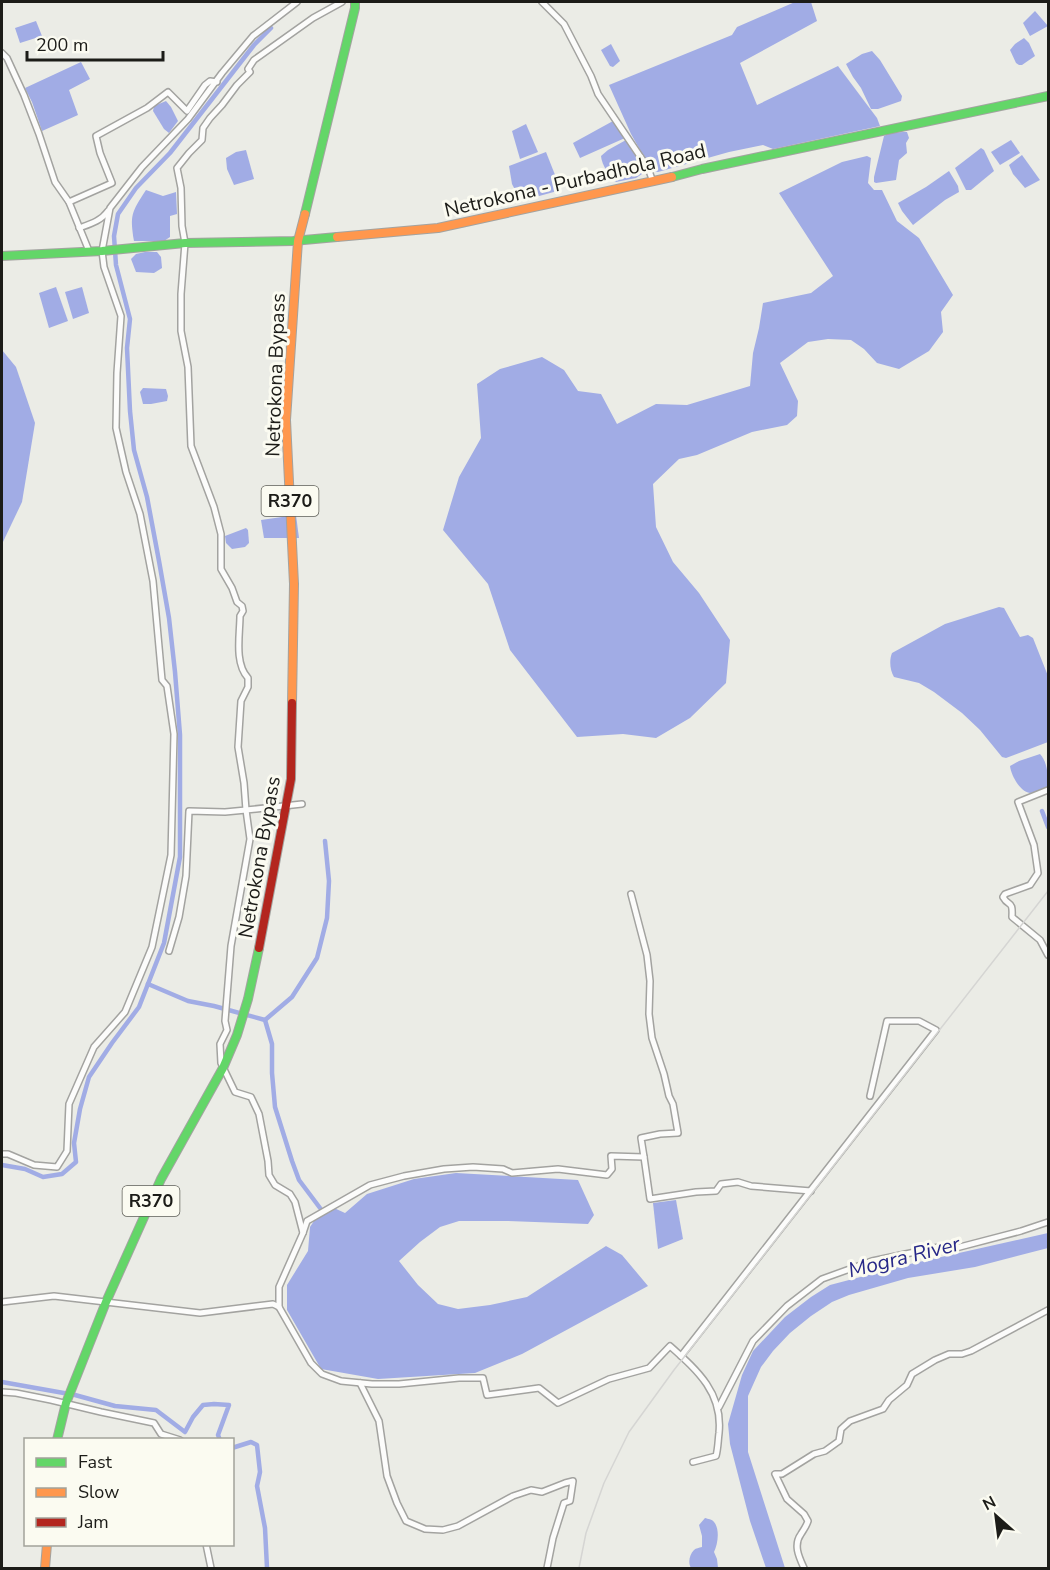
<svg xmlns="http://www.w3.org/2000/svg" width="1050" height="1570" font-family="'Nunito Sans',sans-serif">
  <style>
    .water { fill: #a1ace5 }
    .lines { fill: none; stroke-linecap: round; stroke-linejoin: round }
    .canal { stroke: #a1ace5; stroke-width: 4.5 }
    .street-casing { stroke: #a3a3a0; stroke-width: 8 }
    .fast-casing { stroke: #a3a3a0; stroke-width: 10 }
    .slow-casing { stroke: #a3a3a0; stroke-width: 10 }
    .jam-casing { stroke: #a3a3a0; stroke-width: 10 }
    .street { stroke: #fcfcfb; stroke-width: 5 }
    .fast { stroke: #63d668; stroke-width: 8 }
    .slow { stroke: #ff974d; stroke-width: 8 }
    .jam { stroke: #b3261e; stroke-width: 8 }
    .rail { stroke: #d5d5d3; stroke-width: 1.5 }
    .labels { text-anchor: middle; stroke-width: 6; stroke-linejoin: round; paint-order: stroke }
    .shield { fill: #fbfbf1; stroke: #5f5f59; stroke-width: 1.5 }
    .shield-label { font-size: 18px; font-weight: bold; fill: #1c1c18 }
    .street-label { font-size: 20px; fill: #1c1c18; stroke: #fbfbf1 }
    .water-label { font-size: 21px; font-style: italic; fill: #272888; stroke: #fbfbf1 }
  </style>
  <rect width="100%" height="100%" fill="#ebece6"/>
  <!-- water -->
  <g class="water">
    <polygon points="795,2 811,2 817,21 740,63 757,105 838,66 877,118 880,126 773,149 763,145 729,152 658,172 652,171 631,134 609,85 732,35 737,27"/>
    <polygon points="1035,11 1048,26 1030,36 1023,23"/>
    <polygon points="36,21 42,36 20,43 15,28"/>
    <polygon points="1024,38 1029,43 1035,56 1022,65 1019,65 1016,63 1010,50 1015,44"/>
    <polygon points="611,44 620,61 613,67 610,66 601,50"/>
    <polygon points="872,51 880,60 902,96 901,101 878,109 871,109 861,88 853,77 846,64 862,54"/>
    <polygon points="81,62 90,79 69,90 78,115 42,131 32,102 25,88"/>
    <polygon points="166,101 171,107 178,121 169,133 164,129 153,111 154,106"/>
    <polygon points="613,121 625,138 580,158 573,143"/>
    <polygon points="526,124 538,152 520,159 512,131"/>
    <polygon points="903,132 907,132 909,138 906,143 907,153 899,160 896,180 876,183 874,182 874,177 884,136 891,133"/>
    <path d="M 626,140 L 645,172 L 636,178 L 616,182 C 609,175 602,166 601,156 L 608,150 Z"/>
    <polygon points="1011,140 1020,153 1000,165 991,152"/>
    <polygon points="981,148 984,150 994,171 971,190 966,190 955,168"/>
    <polygon points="246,150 254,179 234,185 227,169 226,158 236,152"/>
    <polygon points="546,152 561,190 521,201 512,184 509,166"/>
    <polygon points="1022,155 1040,180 1025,188 1013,174 1009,165"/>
    <polygon points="867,156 871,158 868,183 874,190 882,190 897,221 919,238 953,295 941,312 943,332 929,351 899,369 877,363 864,349 851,340 828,339 808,342 780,363 798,401 797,416 787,425 752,432 697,455 679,459 653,484 656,527 673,562 699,593 730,640 726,683 690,718 656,738 623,734 577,737 510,650 488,584 443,530 459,477 481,438 477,384 500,369 542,357 564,370 578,391 601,394 617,424 656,404 687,405 750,386 753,353 759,328 763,303 811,293 833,276 779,193 842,162"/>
    <polygon points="949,171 958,186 959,192 945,200 913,225 902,211 898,203 926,187"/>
    <path d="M 146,190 L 163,196 L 176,192 L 177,214 L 170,216 L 170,237 L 164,241 L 134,241 C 130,215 131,213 146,190 Z"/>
    <polygon points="145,252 157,252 161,257 162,268 154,273 136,272 131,259 136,254"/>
    <polygon points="56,287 68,321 49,328 39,293"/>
    <polygon points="82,287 89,313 73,319 65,292"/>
    <polygon points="2,350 16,367 35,423 22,502 2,544"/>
    <polygon points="143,388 166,389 168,396 167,401 151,404 143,404 140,392"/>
    <polygon points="296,515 299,538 264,538 261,520"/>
    <polygon points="246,528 248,530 249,543 245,547 232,549 226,543 225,536"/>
    <path d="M 999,607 L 1004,608 L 1020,637 L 1028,635 L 1033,638 L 1048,676 L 1048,742 L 1006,758 L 1002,757 L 980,730 L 962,713 L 934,692 L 919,683 L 894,677 C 890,671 889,660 892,653 L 945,624 Z"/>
    <path d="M 1040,754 C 1048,763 1048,776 1048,788 C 1043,790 1035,793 1030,793 C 1020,792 1011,775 1010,766 L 1019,761 Z"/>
    <polygon points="456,1173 578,1180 594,1215 588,1224 508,1221 459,1221 440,1227 420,1242 399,1261 418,1285 438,1304 458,1309 490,1305 527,1297 606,1246 622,1255 648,1286 522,1354 475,1373 378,1379 321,1369 287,1310 287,1285 308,1251 310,1227 314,1221 334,1208 345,1213 367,1194 414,1179"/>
    <polygon points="676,1200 683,1239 658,1249 653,1203"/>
    <polygon points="1048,1233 1048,1248 975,1267 908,1278 849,1295 832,1302 811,1316 790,1333 773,1351 761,1367 748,1396 748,1452 785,1568 766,1568 750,1521 730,1444 728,1424 742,1375 753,1351 785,1317 811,1297 830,1285 910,1264"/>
    <path d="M 705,1518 C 708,1519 712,1519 714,1522 C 720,1529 718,1544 714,1552 L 717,1559 L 718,1568 L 691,1568 C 688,1563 689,1555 694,1550 C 696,1548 699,1548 702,1547 L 702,1536 L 699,1525 Z"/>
  </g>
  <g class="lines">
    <!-- canal -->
    <g class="canal">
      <polyline points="1042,811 1048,827"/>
      <polyline points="148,984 188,1001 214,1006 265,1020 272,1044 272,1073 275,1107 292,1161 299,1180 320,1208"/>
      <polyline points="265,1020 292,997 317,958 327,918 329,881 325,841"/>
      <polyline points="2,1165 25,1169 43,1177 62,1174 76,1162 74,1143 80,1109 89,1077 112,1043 139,1007 164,943 180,857 180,735 175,672 169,618 159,561 147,497 134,450 130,411 127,348 130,319 116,265 114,236 118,214 136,188 170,153 254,45 271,28"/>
      <polyline points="2,1382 75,1395 115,1406 156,1410 185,1432 193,1417 203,1405 214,1404 229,1405 218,1435 220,1440"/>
      <polyline points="232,1448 251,1442 257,1445 260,1472 257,1486 265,1528 267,1568"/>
    </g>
    <!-- street casing -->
    <g class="street-casing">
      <g id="street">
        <polyline points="542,2 564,24 591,76 598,94 648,168 653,182"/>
        <polyline points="2,53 7,58 24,95 39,134 55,182 69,202 89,251"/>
        <polyline points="69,202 112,183 100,153 96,136 147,108 168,92 187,111 205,85 210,81 217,82"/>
        <path d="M 79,228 C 90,224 101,221 108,211"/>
        <path d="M 1048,790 L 1018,802 L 1034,845 L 1038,873 L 1030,885 L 1005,894 L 1003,897 C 1009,908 1013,899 1012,917 L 1040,940 L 1048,955"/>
        <path d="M 169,951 L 179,917 L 186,876 L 189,811 L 225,812 L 246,810 L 244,783 L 238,747 L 241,701 L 248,687 L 248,678 C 234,663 240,634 240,616 L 243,611 L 242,606 L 237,602 L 232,588 L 221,569 L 221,534 L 214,507 L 191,446 L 188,367 L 181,331 L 181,294 L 185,243 L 182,226 L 181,188 L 177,168 L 189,153 L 202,140 L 203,128 L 210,118 L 222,105 L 237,85 L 250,72 L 248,69 L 254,60 L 313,18 L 342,2"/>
        <polyline points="2,1154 8,1154 34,1165 57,1167 67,1151 69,1104 94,1047 125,1012 152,947 171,855 174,734 167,686 162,680 153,581 140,514 126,472 116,428 117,373 121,316 104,267 102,251 110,208 142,167 188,119 222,73 253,36 297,2"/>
        <polyline points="644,1157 650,1199 696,1192 716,1191 721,1184 738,1182 751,1186 811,1191"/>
        <polyline points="303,1233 307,1221 370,1185 404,1176 444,1169 473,1167 503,1169 512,1173 558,1169 607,1175 612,1169 611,1156 644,1157 641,1138 660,1134 678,1133 673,1104 669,1096 664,1074 652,1038 649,1014 650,981 647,955 631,894"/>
        <path d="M 2,1302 L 54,1296 L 200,1313 L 273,1304 L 279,1307 L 311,1363 L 322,1374 L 341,1381 L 372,1384 L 399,1384 L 459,1378 L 483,1378 L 487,1395 L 539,1388 L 558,1403 L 609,1379 L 649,1368 L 670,1346 C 698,1371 723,1393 719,1433 C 718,1441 718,1449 716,1456 L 693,1462"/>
        <polyline points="279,1307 279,1287 303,1233 295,1202 290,1194 275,1185 269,1175 268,1161 259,1114 251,1097 235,1092 221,1063 220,1044 227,1030 225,1021 231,946 250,839 246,810 302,804"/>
        <polyline points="681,1356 936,1030 919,1021 887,1021 870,1096"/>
        <polyline points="360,1383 379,1421 387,1476 397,1503 406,1521 425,1529 443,1530 458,1526 513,1496 531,1490 542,1492 565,1483 573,1481 570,1501 564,1503 553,1538 547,1568"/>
        <polyline points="2,1392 16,1393 51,1400 101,1412 154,1423 161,1434 180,1440"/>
        <polyline points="719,1407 753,1341 787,1306 822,1279 872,1261 939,1247 956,1248 1021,1231 1048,1222"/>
        <polyline points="206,1544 211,1568"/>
        <path d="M 804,1568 C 799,1557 793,1545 801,1534 C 804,1529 806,1527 808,1521 L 804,1514 L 787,1499 L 775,1474 L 782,1474 L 814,1454 L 825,1451 L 839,1441 L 841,1429 L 850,1421 L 883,1409 L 889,1400 L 907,1385 L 912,1374 L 935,1360 L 949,1354 L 962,1354 L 971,1351 L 1048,1310"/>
      </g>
    </g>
    <!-- fast casing -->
    <g class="fast-casing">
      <g id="fast">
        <polyline points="672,177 702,169 1048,96"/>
        <polyline points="305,214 355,8 355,2"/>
        <polyline points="2,256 102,251 185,243 293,241 337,237"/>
        <polyline points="57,1440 66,1403 106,1302 161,1179 223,1068 237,1035 248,999 259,948"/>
      </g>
    </g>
    <!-- slow casing -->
    <g class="slow-casing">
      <g id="slow">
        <polyline points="337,237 438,228 672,177"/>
        <polyline points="292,703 294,584 286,420 298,241 305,214"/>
        <polyline points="45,1568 47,1544"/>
      </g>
    </g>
    <!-- jam casing -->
    <g class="jam-casing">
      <polyline id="jam" points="259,948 291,779 292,703"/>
    </g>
    <!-- street -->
    <use href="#street" class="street"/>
    <!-- fast -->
    <use href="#fast" class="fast"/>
    <!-- slow -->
    <use href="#slow" class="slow"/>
    <!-- jam -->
    <use href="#jam" class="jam"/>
    <!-- rail -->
    <polyline class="rail" points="579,1568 586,1533 604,1483 629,1432 674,1370 1048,891"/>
  </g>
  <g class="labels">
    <!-- shield labels -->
    <g class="shield">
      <rect x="261.5" y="486" width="57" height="30" rx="4.5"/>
      <rect x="122.5" y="1186" width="57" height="30" rx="4.5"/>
    </g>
    <g class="shield-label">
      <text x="290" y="507">R370</text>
      <text x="151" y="1207">R370</text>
    </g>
    <!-- street labels -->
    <g class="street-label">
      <text transform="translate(575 180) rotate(-13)" y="7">Netrokona - Purbadhola Road</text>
      <text transform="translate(275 375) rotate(-88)" y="7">Netrokona Bypass</text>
      <text transform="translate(259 857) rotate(-80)" y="7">Netrokona Bypass</text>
    </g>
    <!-- water labels -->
    <g class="water-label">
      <text transform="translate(904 1257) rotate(-14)" y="7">Mogra River</text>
    </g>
  </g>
  <!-- border -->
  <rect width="1050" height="1570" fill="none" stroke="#1c1c18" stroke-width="6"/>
  <!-- legend -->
  <rect x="24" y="1438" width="210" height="108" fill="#fbfbf1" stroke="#a2a29a" stroke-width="1.5"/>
  <rect x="36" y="1458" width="30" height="9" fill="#63d668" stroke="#a2a29a" stroke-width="1.5"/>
  <text x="78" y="1468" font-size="18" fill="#1c1c18">Fast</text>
  <rect x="36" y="1488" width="30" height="9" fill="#ff974d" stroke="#a2a29a" stroke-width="1.5"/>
  <text x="78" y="1498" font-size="18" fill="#1c1c18">Slow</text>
  <rect x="36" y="1518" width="30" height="9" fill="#b3261e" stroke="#a2a29a" stroke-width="1.5"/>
  <text x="78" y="1528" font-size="18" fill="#1c1c18">Jam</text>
  <!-- north arrow -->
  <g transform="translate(996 1516) rotate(332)" stroke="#fbfbf1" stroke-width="4.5" paint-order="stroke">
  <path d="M0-4.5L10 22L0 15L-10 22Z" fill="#1c1c18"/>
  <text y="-9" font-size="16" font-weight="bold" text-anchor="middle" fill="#1c1c18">N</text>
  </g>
  <!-- scale -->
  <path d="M27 51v9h136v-9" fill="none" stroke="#1c1c18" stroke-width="3"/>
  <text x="36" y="51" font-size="18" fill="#1c1c18" stroke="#fbfbf1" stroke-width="4.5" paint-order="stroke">200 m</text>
</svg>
